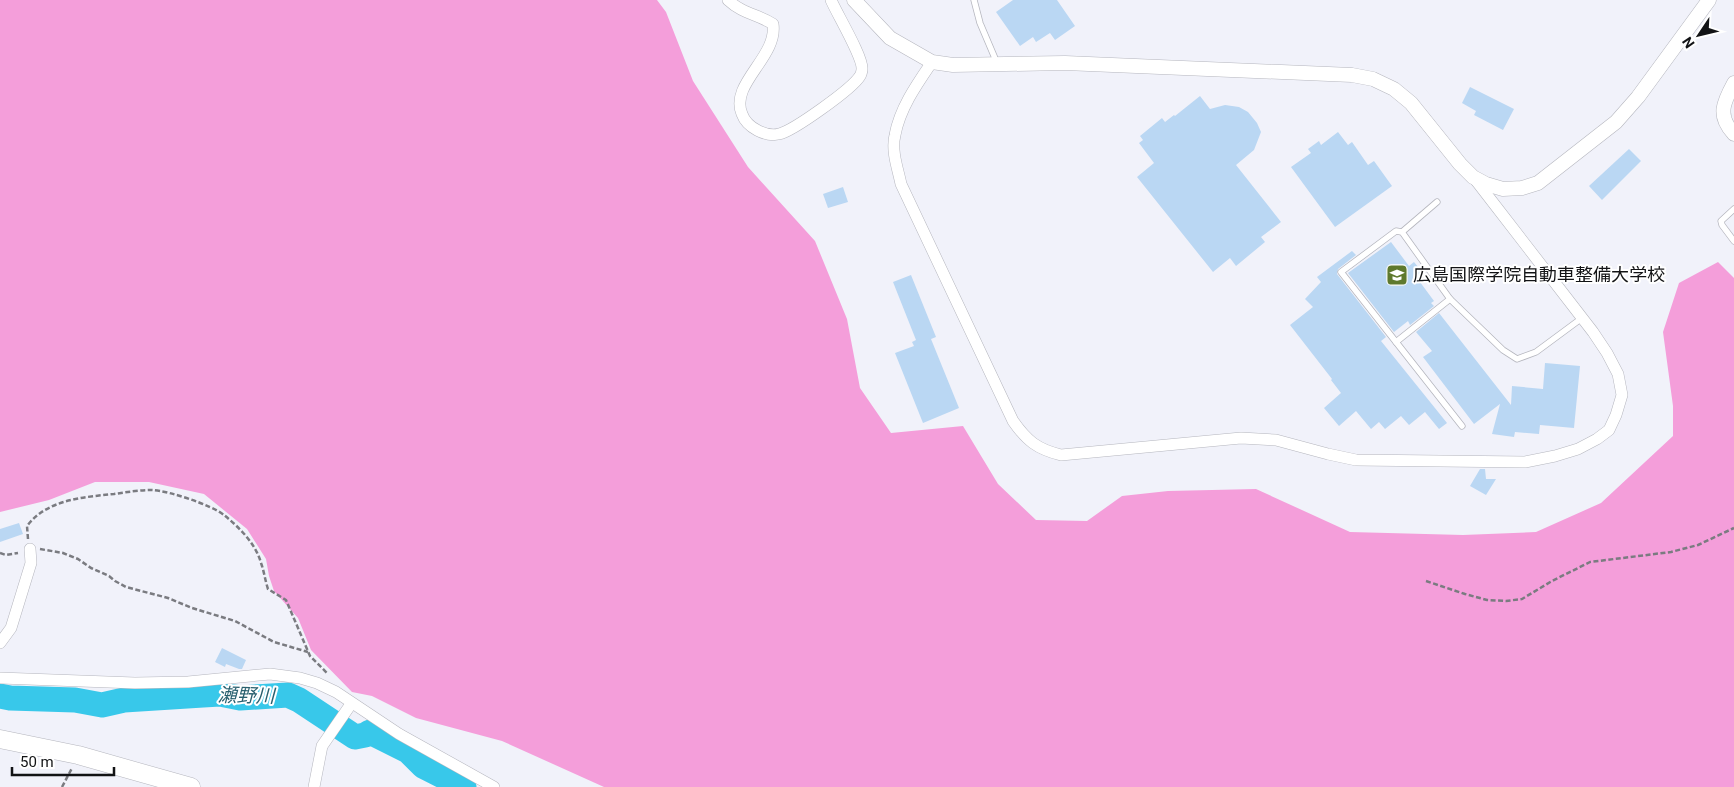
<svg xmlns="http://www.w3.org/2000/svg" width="1734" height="787" font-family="Roboto,'Noto Sans JP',sans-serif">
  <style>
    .forest { fill: #f49eda }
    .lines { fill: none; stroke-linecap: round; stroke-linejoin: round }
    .river { stroke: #38c8ea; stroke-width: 25 }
    .building { fill: #bad7f3 }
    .service-casing { stroke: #b5b6be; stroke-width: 7 }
    .minor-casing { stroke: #b5b6be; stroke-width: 12 }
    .tertiary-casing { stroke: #b5b6be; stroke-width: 15 }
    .trunk-casing { stroke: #b5b6be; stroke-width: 19 }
    .path { stroke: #7a7b80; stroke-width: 2.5; stroke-dasharray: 5 2.5; stroke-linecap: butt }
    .service { stroke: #fff; stroke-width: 5.5 }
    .minor { stroke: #fff; stroke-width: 11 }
    .tertiary { stroke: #fff; stroke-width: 14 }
    .trunk { stroke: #fff; stroke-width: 18 }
    .labels { text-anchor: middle; stroke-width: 4; stroke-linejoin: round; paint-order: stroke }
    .poi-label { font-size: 18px; fill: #121315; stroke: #fff; text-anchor: start }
    .water-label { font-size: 19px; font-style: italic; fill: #29606f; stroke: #fff }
  </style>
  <rect width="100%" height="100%" fill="#f1f2fa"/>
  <!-- forest -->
  <polygon class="forest" points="0,0 657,0 666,12 693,81 748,167 815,241 847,319 860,388 891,433 963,426 998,484 1036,520 1087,521 1122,496 1168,491 1256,489 1350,532 1463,535 1536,532 1601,503 1673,436 1673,406 1663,332 1679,283 1718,262 1734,278 1734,787 604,787 502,741 416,718 372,696 352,692 311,650 298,618 274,591 269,576 266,559 247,529 204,494 149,482 95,482 49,500 0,512"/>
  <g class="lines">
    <!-- river -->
    <polyline class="river" points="0,696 10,698 75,700 102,705 124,700 203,695 220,694 240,698 288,695 299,700 355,737 365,735 370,732 408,751 423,766 464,787"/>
  </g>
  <!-- building -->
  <g class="building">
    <polygon points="1013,0 1057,0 1075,26 1055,40 1050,33 1036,42 1033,37 1020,46 996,12"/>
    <polygon points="1470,87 1514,109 1503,130 1474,115 1476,111 1462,103"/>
    <polygon points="1200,96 1210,109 1225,105 1239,107 1248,112 1257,123 1261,132 1254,150 1236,165 1281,222 1261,237 1265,242 1236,266 1230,258 1213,272 1137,177 1154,163 1139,143 1143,140 1140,136 1162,118 1165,122 1174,115 1175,116"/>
    <polygon points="1338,132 1348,145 1352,142 1368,165 1374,161 1392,186 1335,227 1291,167 1311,153 1308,149 1319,141 1321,145"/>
    <polygon points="1629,149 1641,161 1602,200 1589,186"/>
    <polygon points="843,187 848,202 828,208 823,194"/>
    <polygon points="1391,242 1409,266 1414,262 1423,273 1417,278 1434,301 1431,303 1434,306 1410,325 1408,321 1394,332 1348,273"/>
    <polygon points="1352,251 1356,255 1338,269 1337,274 1386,337 1381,341 1447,423 1439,429 1425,412 1409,425 1401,416 1385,429 1379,422 1371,429 1356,411 1339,426 1324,408 1341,393 1331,380 1332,379 1290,325 1313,307 1305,299 1321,282 1317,277"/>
    <polygon points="911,275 936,337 931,339 959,408 923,423 895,353 914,346 912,342 916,340 893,282"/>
    <polygon points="1439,313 1511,405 1512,386 1543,389 1545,363 1580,366 1574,428 1540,425 1539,434 1515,432 1514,437 1492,434 1500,404 1474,424 1423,357 1432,351 1416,332"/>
    <polygon points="1480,469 1485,469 1486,479 1496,479 1486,495 1470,486"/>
    <polygon points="19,523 23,534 0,542 0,529"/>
    <polygon points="222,648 246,660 242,669 239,669 226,664 225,667 215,662"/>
  </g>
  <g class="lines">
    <!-- service casing -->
    <g class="service-casing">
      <g id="service">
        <polyline points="974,0 980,23 997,63"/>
        <polyline points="1734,209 1721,221 1722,225 1734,241"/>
        <polyline points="1402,232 1437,202"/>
        <polyline points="1396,342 1450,299"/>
        <polyline points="1462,426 1341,272 1396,231 1402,232 1450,299 1503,350 1517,359 1536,352 1582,318"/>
      </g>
    </g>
    <!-- minor casing -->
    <g class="minor-casing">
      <g id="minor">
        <path d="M 728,0 C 743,14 757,14 773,24 C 778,57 729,84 742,114 C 747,128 766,137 779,134 C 793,131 852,89 860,76 C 861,75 862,71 862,69 C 863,57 837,14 831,0"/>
        <path d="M 932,62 C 917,84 900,108 895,135 C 891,151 898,169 901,184 L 1013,421 C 1027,441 1037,449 1061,455 L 1241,438 L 1276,440 L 1328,454 L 1356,460 L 1525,462 L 1555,456 L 1578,449 L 1597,439 L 1609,430 L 1616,415 L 1622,395 L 1618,374 L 1607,353 L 1593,332 L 1474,178"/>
        <polyline points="0,643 11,628 31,563 30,549"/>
        <polyline points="0,678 135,683 188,682 270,674 300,678 317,683 336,692 399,734 494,787"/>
        <polyline points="314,787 322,746 351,704"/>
      </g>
    </g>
    <!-- tertiary casing -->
    <g class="tertiary-casing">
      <g id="tertiary">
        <polyline points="854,0 890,38 932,62 953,65 1065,63 1352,75 1373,79 1394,89 1411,103 1460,164 1473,177 1486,184 1503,189 1522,188 1538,183 1616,122 1638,97 1709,0"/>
        <path d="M 1734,83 C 1723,103 1717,116 1734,134"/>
      </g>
    </g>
    <!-- trunk casing -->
    <g class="trunk-casing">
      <polyline id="trunk" points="0,739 78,755 191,787"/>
    </g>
    <!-- path -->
    <g class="path">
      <path d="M 28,539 L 27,526 C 47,499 85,497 114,494 C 127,492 140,490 152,490 C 170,491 211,505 224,515 C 239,527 256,544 261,563 C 264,571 265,580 268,589 L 286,600 L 310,656 L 328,674"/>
      <polyline points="40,549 63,553 78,559 91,568 109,576 115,581 126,587 168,598 192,608 235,621 274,642 308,652"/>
      <polyline points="0,553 6,555 18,553"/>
      <polyline points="1426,581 1465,594 1487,600 1506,601 1522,599 1552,581 1590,562 1671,552 1698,545 1734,528"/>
      <polyline points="62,787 72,768"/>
    </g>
    <!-- service -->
    <use href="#service" class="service"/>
    <!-- minor -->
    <use href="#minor" class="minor"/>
    <!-- tertiary -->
    <use href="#tertiary" class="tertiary"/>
    <!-- trunk -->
    <use href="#trunk" class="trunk"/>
  </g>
  <!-- icons -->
  <defs>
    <g id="university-square" transform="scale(1.125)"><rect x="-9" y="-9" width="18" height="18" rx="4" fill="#5e792d" stroke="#fff"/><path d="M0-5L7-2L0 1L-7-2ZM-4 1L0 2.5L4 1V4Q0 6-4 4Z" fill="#fff"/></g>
  </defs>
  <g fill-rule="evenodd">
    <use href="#university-square" x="1397" y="275"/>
  </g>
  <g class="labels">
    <!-- poi labels -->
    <g class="poi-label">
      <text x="1413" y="281">広島国際学院自動車整備大学校</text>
    </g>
    <!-- water labels -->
    <g class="water-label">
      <text transform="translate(246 695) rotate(1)" y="7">瀬野川</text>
    </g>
  </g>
  <!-- north arrow -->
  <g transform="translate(1699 35) rotate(235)" stroke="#ffffff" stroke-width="4" paint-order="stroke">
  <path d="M0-4L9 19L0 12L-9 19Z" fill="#121315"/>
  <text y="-8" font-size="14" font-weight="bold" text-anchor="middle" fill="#121315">N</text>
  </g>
  <!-- scale -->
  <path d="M12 767v8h102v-8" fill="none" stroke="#121315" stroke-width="2.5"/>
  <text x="20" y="767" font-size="15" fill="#121315" stroke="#ffffff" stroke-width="4" paint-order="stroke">50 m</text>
</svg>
